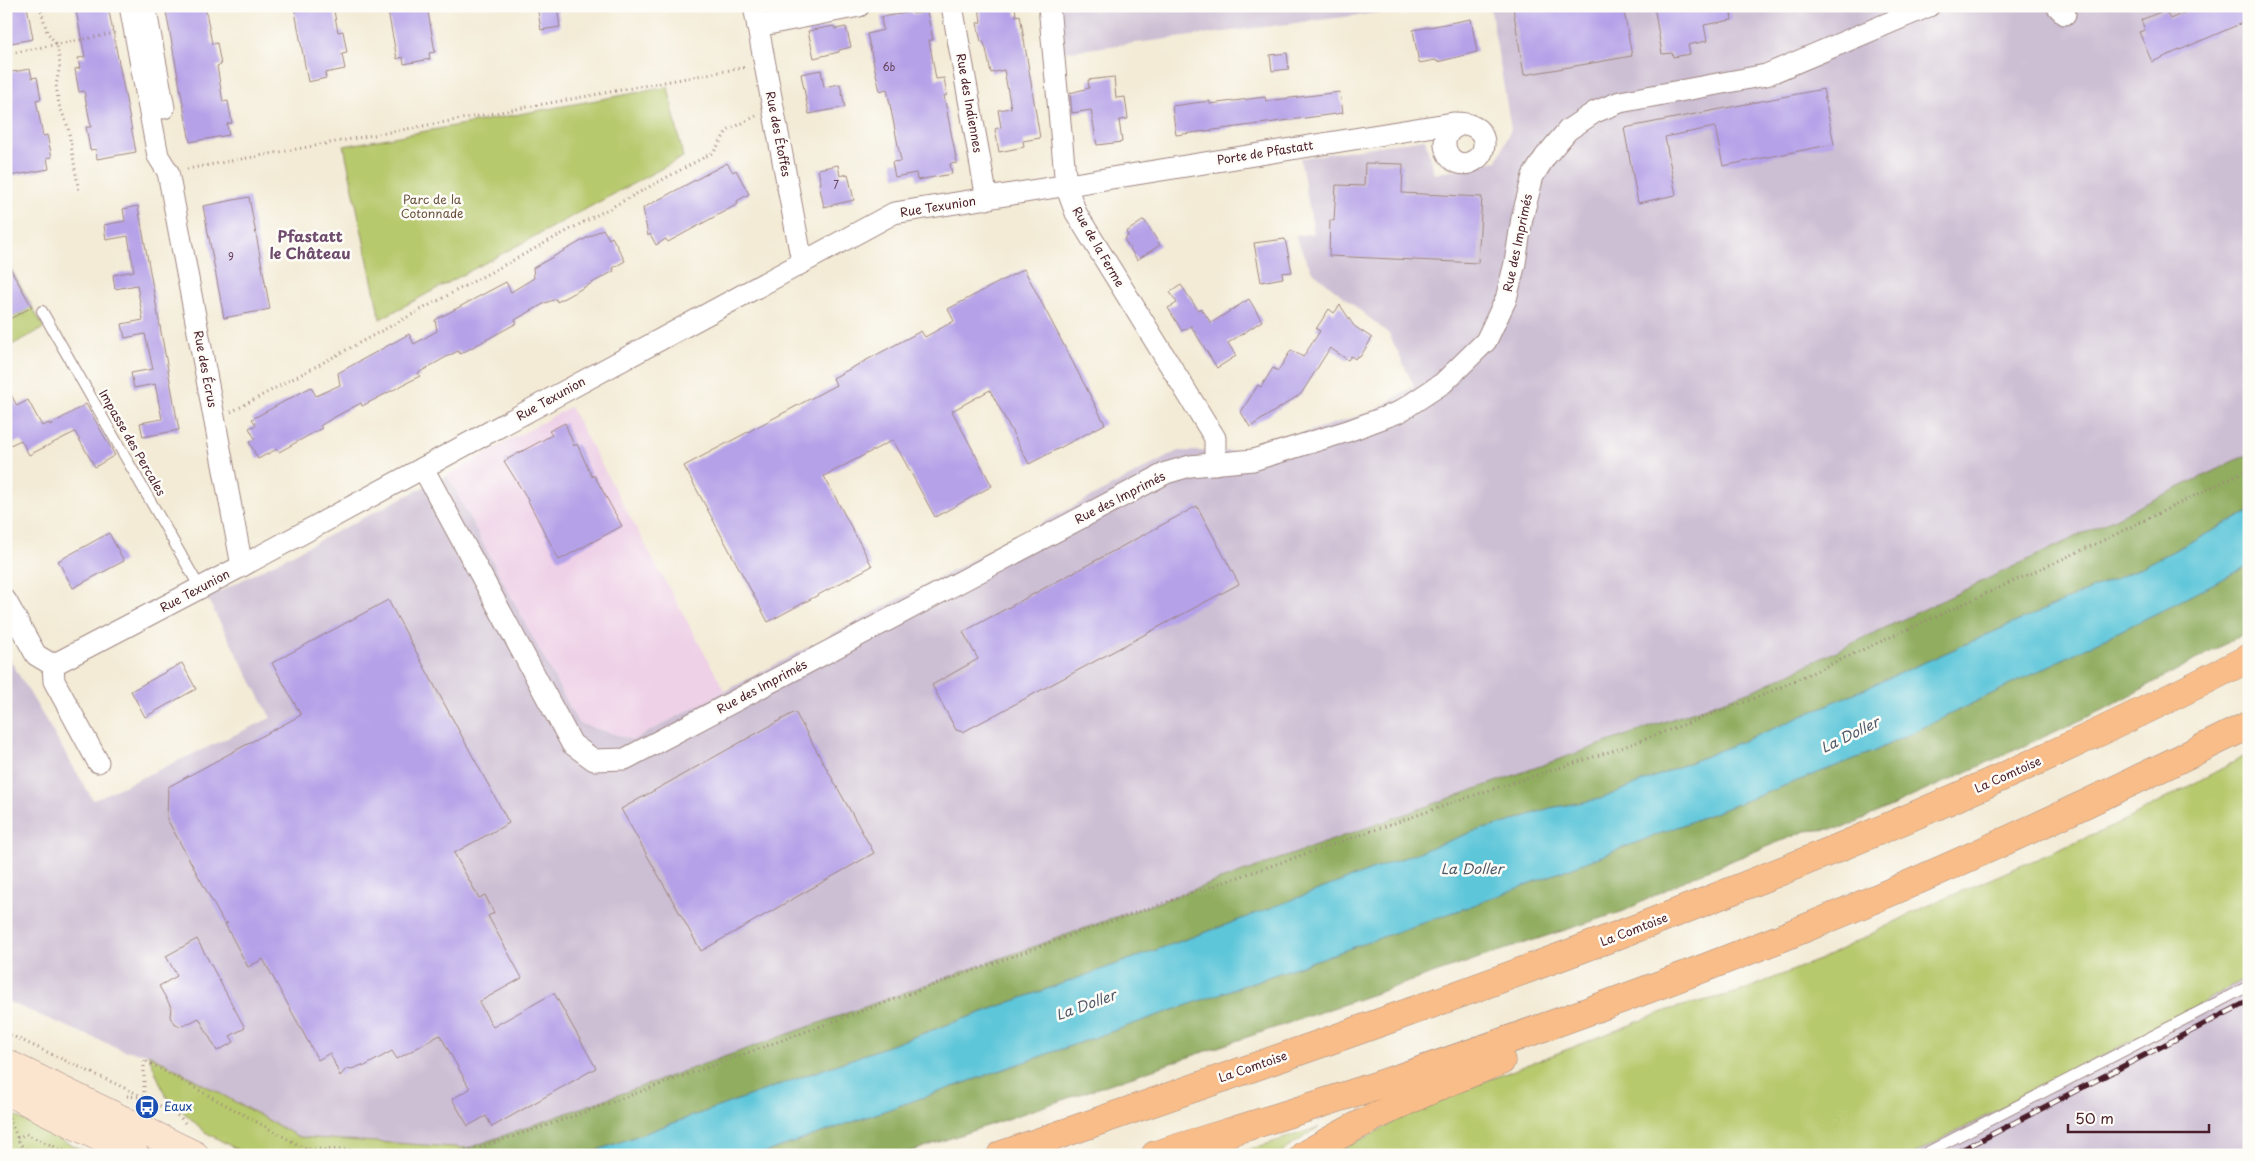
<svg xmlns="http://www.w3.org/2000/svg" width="2255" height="1161" font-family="'Playpen Sans',sans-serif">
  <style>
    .built { fill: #eed0e7 }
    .industrial { fill: #ccbed3 }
    .green { fill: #b7c96d; stroke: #80744c }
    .forest { fill: #91ad60; stroke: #6e6646 }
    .water { fill: #5dc6d9; stroke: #547282 }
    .building { fill: #b5a1e8 }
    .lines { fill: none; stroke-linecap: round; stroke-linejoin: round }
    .lane-casing { stroke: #9e8580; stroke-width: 12 }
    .street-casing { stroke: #9e8580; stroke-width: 23 }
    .secondary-casing { stroke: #9e8580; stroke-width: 29 }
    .highway-casing { stroke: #9e8580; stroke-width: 29 }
    .path { stroke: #9e8580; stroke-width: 3; stroke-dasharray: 1 4; stroke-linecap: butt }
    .lane { stroke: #fff; stroke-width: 10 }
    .street { stroke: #fff; stroke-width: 21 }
    .secondary { stroke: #fce5cf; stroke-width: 28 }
    .highway { stroke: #f8bd88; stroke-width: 28 }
    .rail-casing { stroke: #4a1f2b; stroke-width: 5.5 }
    .rail { stroke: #fdfcf7; stroke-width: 4; stroke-dasharray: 11; stroke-linecap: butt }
    .labels { text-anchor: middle; stroke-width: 5; stroke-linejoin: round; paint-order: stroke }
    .number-label { font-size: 10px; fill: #65405a }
    .street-label { font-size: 12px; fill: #4a1f2b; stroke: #fdfcf7 }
    .park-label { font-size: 12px; fill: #6b523f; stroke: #fdfcf7 }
    .transit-label { font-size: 12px; fill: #164399; stroke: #fdfcf7; text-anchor: start }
    .water-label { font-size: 14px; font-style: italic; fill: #515968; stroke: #fdfcf7 }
    .quarter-label { font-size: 15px; font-weight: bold; fill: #6f4c6d; stroke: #fdfcf7 }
  </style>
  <rect width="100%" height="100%" fill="#fdfcf7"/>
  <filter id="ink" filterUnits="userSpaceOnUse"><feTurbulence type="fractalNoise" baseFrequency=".02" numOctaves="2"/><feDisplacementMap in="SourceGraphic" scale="10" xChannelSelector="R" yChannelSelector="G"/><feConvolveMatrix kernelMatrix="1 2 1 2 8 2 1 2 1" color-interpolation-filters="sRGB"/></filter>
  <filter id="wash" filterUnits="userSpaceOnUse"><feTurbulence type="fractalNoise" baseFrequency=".0096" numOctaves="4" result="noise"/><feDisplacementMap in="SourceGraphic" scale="20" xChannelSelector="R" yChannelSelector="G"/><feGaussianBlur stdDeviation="1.12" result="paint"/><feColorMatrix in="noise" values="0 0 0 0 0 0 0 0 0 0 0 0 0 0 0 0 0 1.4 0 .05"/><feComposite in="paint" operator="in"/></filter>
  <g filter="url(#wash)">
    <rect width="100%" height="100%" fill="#f3ebd6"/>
    <!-- built -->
    <polygon class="built" points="570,407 725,691 633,740 578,723 447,475"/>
    <!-- industrial -->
    <g class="industrial">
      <polygon points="1059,6 1432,6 1063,52"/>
      <polygon points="1490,6 2249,6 2249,454 1759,688 469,1148 299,1137 148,1054 123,1050 6,1001 6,653 93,800 271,718 207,598 447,475 578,723 633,740 1178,451 1246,451 1374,411 1414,386 1389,334 1312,271 1295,236 1314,233 1300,158 1425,139 1434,174 1497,161 1511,129"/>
      <polygon points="2249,976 2249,1155 1912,1155 2187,1012"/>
    </g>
    <!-- green -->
    <g class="green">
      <polygon points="668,87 683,157 380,319 344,146"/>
      <polygon points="6,260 44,328 6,348"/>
      <polygon points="2249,754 2249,976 2187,1012 1912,1155 1331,1155 1404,1117 1478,1084 1671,1009 1739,992 1826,957 1918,910 2116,825"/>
      <polygon points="148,1054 299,1137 469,1148 449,1155 247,1155 205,1132 165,1095"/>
      <polygon points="6,1111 91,1155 6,1155"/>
      <polygon points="1319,1127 1277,1155 1233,1155"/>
    </g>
    <!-- forest -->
    <g class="forest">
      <polygon points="2249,454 2249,512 2144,566 1770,730 1600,799 1550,808 1504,824 1475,831 1223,926 584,1155 449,1155 1759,688"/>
      <polygon points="2249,565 2249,631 2103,710 1843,828 1806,831 1693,876 1624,911 1497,952 901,1155 758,1155 1474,905 1875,751 2163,610"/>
    </g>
    <!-- water -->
    <polygon class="water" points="2249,512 2249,565 2163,610 1875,751 1474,905 758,1155 584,1155 1223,926 1475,831 1504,824 1550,808 1600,799 1770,730 2144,566"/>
    <g id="blocks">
      <!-- building -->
      <g class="building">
        <polygon points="6,6 27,6 33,39 6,44"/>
        <polygon points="75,6 108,6 136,152 97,159 96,149 90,150 86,127 91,127 84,91 79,92 75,69 80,68 78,58 85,57"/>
        <polygon points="165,6 205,6 212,44 217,43 221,65 217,66 223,102 228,101 232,123 227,124 229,135 190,142"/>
        <polygon points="294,6 333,6 338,32 343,31 347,53 342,54 345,69 325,73 326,78 308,82"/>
        <polygon points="387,6 427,6 435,52 429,53 430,59 404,64 403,57 397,59"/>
        <polygon points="537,6 557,6 560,27 541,30"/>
        <polygon points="979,6 1015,6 1016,16 1020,15 1040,138 1023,141 1024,147 999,152 995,129 1001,127 998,110 1011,108 1004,70 991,73 986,49 983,41 981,42 977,23 981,22"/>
        <polygon points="1522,6 1623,6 1632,56 1524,75 1513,8"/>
        <polygon points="1654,6 1730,6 1732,20 1704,25 1707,41 1688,45 1690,54 1673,57 1672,53 1662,54"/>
        <polygon points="2200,6 2249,6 2249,20 2152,62 2139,32 2145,30 2141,20 2165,10 2170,19"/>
        <polygon points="912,12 913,14 927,12 933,40 929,40 936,79 944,78 947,95 944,96 957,163 950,164 952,174 917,180 916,173 895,177 892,162 901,161 887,89 880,91 867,34 883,30 881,17"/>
        <polygon points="1471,19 1477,52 1437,62 1436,60 1419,63 1413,30"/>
        <polygon points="834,26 835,29 846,27 851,47 839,50 839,52 814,58 808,31"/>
        <polygon points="1287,53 1289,69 1272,71 1270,55"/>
        <polygon points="30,69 32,78 37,77 41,99 36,100 43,136 47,135 52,157 47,158 49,169 10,176 6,156 6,73"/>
        <polygon points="821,70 824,87 840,84 845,107 809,114 801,74"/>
        <polygon points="1114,77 1116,98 1125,97 1128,119 1119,120 1122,142 1097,145 1091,110 1072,113 1070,93 1089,88 1088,80"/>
        <polygon points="1823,89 1834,144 1723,166 1715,127 1665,137 1676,195 1638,203 1624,128"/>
        <polygon points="1340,92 1343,113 1176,135 1172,106 1210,101 1210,104 1265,97 1266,101"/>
        <polygon points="727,163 733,172 736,170 749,194 737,201 738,204 705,222 668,242 666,239 656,245 650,234 648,236 643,208"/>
        <polygon points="1365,163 1403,164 1402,193 1482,197 1478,263 1329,256 1330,220 1334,221 1336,185 1364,186"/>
        <polygon points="838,165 840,176 848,174 854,200 824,207 819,184 821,184 818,169"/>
        <polygon points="249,197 270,309 224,318 203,206"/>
        <polygon points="138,206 179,430 143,437 140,423 162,419 155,384 134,388 131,373 153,369 145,334 125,338 122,324 143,320 137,285 115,289 113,275 134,271 128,236 106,240 104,225 125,221 123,209"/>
        <polygon points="1144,220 1160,245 1137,260 1124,239 1128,236 1126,232"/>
        <polygon points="603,229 609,239 612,237 625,261 613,268 614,271 557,302 556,299 545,303 515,320 517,323 460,354 458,351 448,356 418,373 420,376 362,406 361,403 331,419 320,426 322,428 279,452 277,449 258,459 249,442 255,439 249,428 256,425 252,419 311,387 316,396 340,385 338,373 409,334 414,344 437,331 435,320 506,282 511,292 534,278 533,268"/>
        <polygon points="1285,239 1292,272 1282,273 1283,278 1261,282 1254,243"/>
        <polygon points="6,261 32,307 6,321"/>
        <polygon points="1024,269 1105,424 1029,464 990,390 952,411 992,486 935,517 893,440 824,476 872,566 768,622 684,466 836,385 833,378 921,331 925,337 954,321 948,309"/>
        <polygon points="1181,285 1198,310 1201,308 1211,323 1249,299 1262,321 1228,343 1236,356 1217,368 1191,326 1182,331 1168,308 1177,303 1170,292"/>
        <polygon points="1340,305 1354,326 1372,338 1360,357 1357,356 1355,359 1351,356 1348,360 1330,348 1301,394 1250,427 1241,412 1258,385 1261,387 1273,368 1278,371 1291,350 1303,357 1320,331 1316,329 1329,309 1334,313"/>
        <polygon points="6,385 17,406 28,400 42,426 49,423 50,425 86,404 115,455 95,467 75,432 29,455 21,440 6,447"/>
        <polygon points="565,423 574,446 577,444 592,477 594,475 622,526 559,560 524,493 504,461 552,435 549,431"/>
        <polygon points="1197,506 1239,584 963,732 956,730 932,685 978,659 963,632"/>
        <polygon points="109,533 124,561 73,588 58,561"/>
        <polygon points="388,600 509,823 454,853 479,898 485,895 494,913 488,916 522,978 479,1002 493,1027 554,993 596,1068 492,1127 486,1116 468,1126 452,1099 470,1089 440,1035 397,1059 392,1051 363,1067 362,1065 352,1069 347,1068 340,1076 330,1053 318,1060 263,959 248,967 225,924 228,923 224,923 167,819 168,787 301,715 272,663"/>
        <polygon points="182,663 196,689 145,717 131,691"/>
        <polygon points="795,712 874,853 701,951 621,809"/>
        <polygon points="197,939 245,1028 230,1036 234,1042 217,1051 199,1018 185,1025 179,1026 173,1022 170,1017 171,1007 159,986 177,976 166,956"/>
      </g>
    </g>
  </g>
  <g filter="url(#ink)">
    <use href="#blocks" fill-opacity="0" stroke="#9e8580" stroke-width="1"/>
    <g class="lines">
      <!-- lane casing -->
      <g class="lane-casing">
        <g id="lane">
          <polyline points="42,311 200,588"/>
          <polyline points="1922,1155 2249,986"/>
        </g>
      </g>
      <!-- street casing -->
      <g class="street-casing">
        <g id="street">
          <polyline points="130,6 158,156 168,172 242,566"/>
          <polyline points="145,6 164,108"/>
          <polyline points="754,6 802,262"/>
          <polyline points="952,6 987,199"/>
          <polyline points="1049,6 1066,186 1076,213 1215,438 1215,464"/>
          <polyline points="2057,6 2065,14"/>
          <polyline points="758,26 859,6"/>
          <polyline points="423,468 572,744 594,760 625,759 1166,473 1190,466 1253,460 1348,431 1399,412 1443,383 1486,341 1506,299 1515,263 1522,218 1533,176 1545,157 1568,130 1595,112 1620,102 1766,75 1929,6"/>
          <polyline points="6,601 36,655 53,665 54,681 98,762"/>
          <path d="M 53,665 L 242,566 L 894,213 L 1453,123 C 1459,123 1467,123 1472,126 C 1487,132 1488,152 1475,160 C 1449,177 1428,131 1465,124"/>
        </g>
      </g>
      <!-- secondary casing -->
      <g class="secondary-casing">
        <g id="secondary">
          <polyline points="6,1063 195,1155"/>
          <polyline points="6,1091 135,1155"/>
        </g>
      </g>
      <!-- highway casing -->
      <g class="highway-casing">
        <g id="highway">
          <path d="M 1001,1155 C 1424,1008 1850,865 2249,658"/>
          <path d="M 1155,1155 C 1232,1131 1310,1108 1387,1082 C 1519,1037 1651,990 1781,938 C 1940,874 2095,801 2249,725"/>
          <path d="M 1304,1155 C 1368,1118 1433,1087 1501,1061"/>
        </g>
      </g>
      <!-- path -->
      <g class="path">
        <polyline points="40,6 47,32 57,45 60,65 56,85 59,105 68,127 79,192"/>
        <polyline points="6,54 116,33"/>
        <polyline points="187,169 747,67"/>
        <polyline points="231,412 714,152 727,131 756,116"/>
        <polyline points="6,1033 144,1097 180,1117 185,1123"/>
        <polyline points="127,1096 141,1097"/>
        <polyline points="144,1097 144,1060 306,1149 462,1152"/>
        <polyline points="9,1118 20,1144 32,1155"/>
        <polyline points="17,1138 26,1134 71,1154 76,1152"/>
        <polyline points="306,1149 308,1155"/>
        <polyline points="218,1151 226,1155"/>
        <polyline points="456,1155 557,1122 1063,938 1484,792 1621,748 1763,695 2102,541 2249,469"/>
      </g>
      <!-- lane -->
      <use href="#lane" class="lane"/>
      <!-- street -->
      <use href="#street" class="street"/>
      <!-- secondary -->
      <use href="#secondary" class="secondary"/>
      <!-- highway -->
      <use href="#highway" class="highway"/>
      <!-- rail casing -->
      <g class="rail-casing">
        <polyline id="rail" points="1952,1155 2249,1001"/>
      </g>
      <!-- rail -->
      <use href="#rail" class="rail"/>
    </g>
  </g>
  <!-- icons -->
  <defs>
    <g id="bus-disc" transform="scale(1.25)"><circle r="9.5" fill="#1a4fb4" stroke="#fdfcf7"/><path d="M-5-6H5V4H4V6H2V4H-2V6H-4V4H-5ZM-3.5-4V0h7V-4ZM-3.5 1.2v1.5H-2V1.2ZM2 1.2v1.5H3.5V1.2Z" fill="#fff"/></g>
  </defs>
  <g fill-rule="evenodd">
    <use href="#bus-disc" x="147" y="1107"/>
  </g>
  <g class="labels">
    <!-- number labels -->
    <g class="number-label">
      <text x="889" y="71">6b</text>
      <text x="836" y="189">7</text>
      <text x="231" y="261">9</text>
    </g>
    <!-- street labels -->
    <g class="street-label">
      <text transform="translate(969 103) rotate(80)" y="4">Rue des Indiennes</text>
      <text transform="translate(778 134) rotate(79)" y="4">Rue des Étoffes</text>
      <text transform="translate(1265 153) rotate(-9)" y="4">Porte de Pfastatt</text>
      <text transform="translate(938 207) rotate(-9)" y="4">Rue Texunion</text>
      <text transform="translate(1518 243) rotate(-78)" y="4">Rue des Imprimés</text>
      <text transform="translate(1098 247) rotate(60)" y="4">Rue de la Ferme</text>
      <text transform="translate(205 369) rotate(79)" y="4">Rue des Écrus</text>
      <text transform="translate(551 399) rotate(-29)" y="4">Rue Texunion</text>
      <text transform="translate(132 443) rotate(60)" y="4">Impasse des Percales</text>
      <text transform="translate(1120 498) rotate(-27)" y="4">Rue des Imprimés</text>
      <text transform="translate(195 591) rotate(-28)" y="4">Rue Texunion</text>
      <text transform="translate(762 687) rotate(-28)" y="4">Rue des Imprimés</text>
      <text transform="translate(2008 775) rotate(-24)" y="4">La Comtoise</text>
      <text transform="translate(1634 930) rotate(-21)" y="4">La Comtoise</text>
      <text transform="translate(1253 1067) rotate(-19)" y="4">La Comtoise</text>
    </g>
    <!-- park labels -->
    <g class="park-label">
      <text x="432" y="204">Parc de la<tspan x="432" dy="14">Cotonnade</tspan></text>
    </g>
    <!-- transit labels -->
    <g class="transit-label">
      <text x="164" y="1111">Eaux</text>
    </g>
    <!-- water labels -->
    <g class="water-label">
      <text transform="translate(1850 735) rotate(-26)" y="5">La Doller</text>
      <text x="1472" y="874">La Doller</text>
      <text transform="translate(1086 1005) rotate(-20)" y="5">La Doller</text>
    </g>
    <!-- quarter labels -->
    <g class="quarter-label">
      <text x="310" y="242">Pfastatt<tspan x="310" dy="17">le Château</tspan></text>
    </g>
  </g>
  <!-- margin -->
  <rect width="2255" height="1161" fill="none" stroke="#fdfcf7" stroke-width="25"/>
  <!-- scale -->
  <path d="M2068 1124v8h141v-8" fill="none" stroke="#4a1f2b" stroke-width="2.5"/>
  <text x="2075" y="1124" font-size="15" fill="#4a1f2b" stroke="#fdfcf7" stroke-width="4" paint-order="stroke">50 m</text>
</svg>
